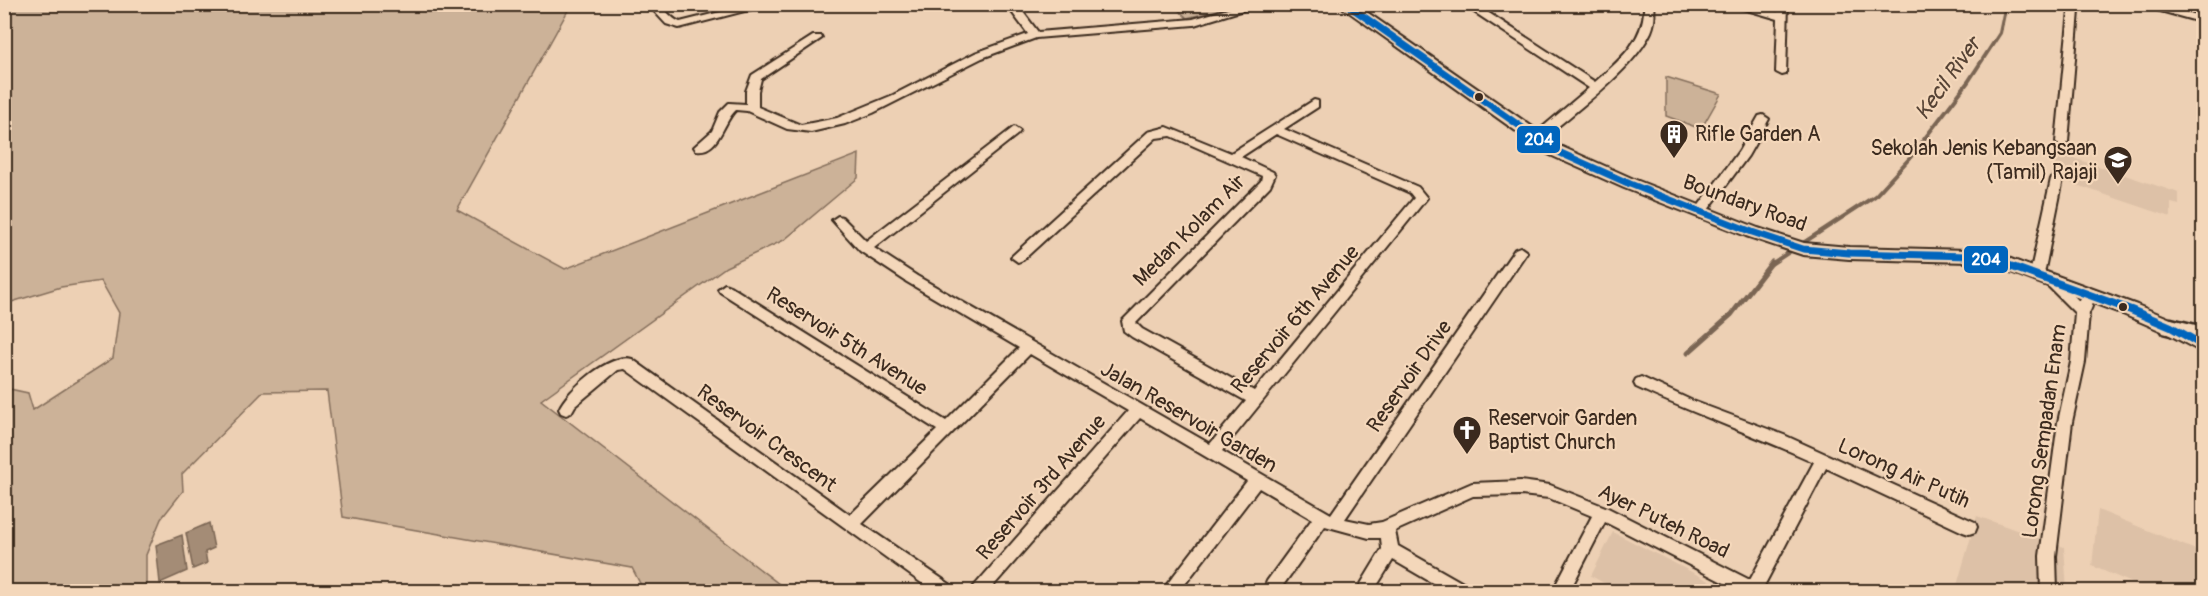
<svg xmlns="http://www.w3.org/2000/svg" width="2208" height="596" font-family="Pangolin,sans-serif">
  <style>
    .built { fill: #ddc1a7 }
    .green { fill: #ccb298; stroke: #846e5b; stroke-width: 1.5 }
    .water { fill: #a48c76; stroke: #7a6553; stroke-width: 1.5 }
    .lines { fill: none; stroke-linecap: round; stroke-linejoin: round }
    .stream-far1 { stroke: #7a6553; stroke-width: 4 }
    .stream { stroke: #7a6553; stroke-width: 5 }
    .street-casing { stroke: #3b2a1e; stroke-width: 4 }
    .secondary-casing { stroke: #3b2a1e; stroke-width: 4 }
    .primary-casing { stroke: #3b2a1e; stroke-width: 5 }
    .street { fill: #f4d7ba; fill-rule: evenodd }
    .secondary { fill: #f4d7ba; fill-rule: evenodd }
    .primary { fill: #f4d7ba; fill-rule: evenodd }
    .bus-1-far1-casing { stroke: #f4d7ba; stroke-width: 10 }
    .bus-1-casing { stroke: #f4d7ba; stroke-width: 13 }
    .bus-1-far1 { stroke: #0065bd; stroke-width: 7 }
    .bus-1 { stroke: #0065bd; stroke-width: 8 }
    .bus-dot { fill: #3b2a1e; stroke: #f4d7ba; stroke-width: 2 }
    .labels { text-anchor: middle; stroke-width: 4.5; stroke-linejoin: round; paint-order: stroke }
    .poi-label { font-size: 21px; fill: #3b2a1e; stroke: #f4d7ba; text-anchor: start }
    .street-label { font-size: 21px; fill: #3b2a1e; stroke: #f4d7ba }
    .water-label { font-size: 22px; font-style: italic; fill: #554234; stroke: #f4d7ba }
    .line-badge { stroke: #f4d7ba; stroke-width: 2 }
    .badge-label { font-size: 16px; text-anchor: middle; font-weight: bold; fill: #fff }
  </style>
  <rect width="100%" height="100%" fill="#edd0b4"/>
  <filter id="ink" filterUnits="userSpaceOnUse"><feTurbulence type="fractalNoise" baseFrequency=".0167" numOctaves="2"/><feDisplacementMap in="SourceGraphic" scale="12" xChannelSelector="R" yChannelSelector="G"/><feConvolveMatrix kernelMatrix="1 2 1 2 8 2 1 2 1" color-interpolation-filters="sRGB"/></filter>
  <g filter="url(#ink)">
    <!-- built -->
    <g class="built">
      <polygon points="2055,152 2179,193 2179,205 2171,203 2171,217 2050,176"/>
      <polygon points="2098,510 2203,553 2203,591 2151,591 2092,566"/>
      <polygon points="1977,516 2064,547 2067,591 1955,592"/>
      <polygon points="1613,532 1729,591 1619,591 1591,576"/>
    </g>
    <!-- green -->
    <g class="green">
      <polygon points="5,4 571,5 457,210 565,269 859,154 858,178 784,240 726,267 541,400 788,591 644,591 632,568 343,517 327,391 263,392 182,474 183,491 161,519 146,555 146,591 5,591 5,388 28,393 33,410 113,358 119,313 101,281 61,287 5,304"/>
      <polygon points="1173,5 1238,5 1187,18"/>
      <polygon points="1666,77 1721,94 1701,129 1666,116"/>
    </g>
    <!-- water -->
    <g class="water">
      <polygon points="209,523 214,548 205,552 207,563 193,569 186,533"/>
      <polygon points="182,535 187,571 160,583 156,545"/>
    </g>
    <g class="lines">
      <!-- stream-far1 -->
      <polyline class="stream-far1" points="1771,264 1875,196 1909,159 1968,82 2000,33 2006,4"/>
      <!-- stream -->
      <polyline class="stream" points="1688,353 1731,315 1772,262"/>
      <!-- street casing -->
      <g class="street-casing">
        <g id="street">
          <path d="M 752,4 L 772,4 L 679,28 L 666,24 L 653,10 L 658,7 C 667,9 671,19 680,22 Z"/>
          <path d="M 1006,4 L 1017,4 L 1038,32 L 1193,19 L 1245,4 L 1263,4 L 1194,25 L 1036,38 L 982,58 L 873,113 L 845,124 L 811,132 L 787,129 L 747,111 L 736,110 C 723,121 719,154 696,150 L 694,147 L 712,131 L 720,112 L 729,103 L 746,104 L 746,91 L 752,75 L 813,36 L 821,36 L 822,38 L 761,79 L 758,91 L 758,107 L 801,125 L 837,118 L 893,95 L 975,53 L 1028,34 Z"/>
          <path d="M 1462,4 L 1475,4 L 1595,82 C 1619,61 1646,39 1644,4 L 1654,4 C 1655,14 1655,23 1651,32 C 1633,71 1573,112 1540,142 L 1532,142 L 1530,139 L 1532,136 L 1589,88 Z"/>
          <polygon points="1726,4 1746,4 1778,12 1778,4 1788,4 1786,74 1782,75 1776,72 1778,19"/>
          <polygon points="2135,4 2155,4 2204,17 2204,23"/>
          <polygon points="2074,8 2079,11 2068,142 2062,146 2056,142 2069,11"/>
          <path d="M 1314,100 L 1318,101 L 1318,107 L 1284,129 L 1418,187 L 1427,198 L 1222,451 L 1331,514 L 1515,249 L 1520,247 L 1527,252 L 1525,255 L 1345,519 L 1369,524 L 1382,522 L 1472,483 L 1521,481 L 1550,485 L 1608,508 L 1750,580 L 1814,462 C 1755,435 1694,414 1636,387 L 1634,383 L 1636,379 L 1641,377 L 1693,401 L 1784,435 L 1975,522 L 1977,527 L 1975,532 L 1969,534 L 1963,532 L 1826,468 L 1764,586 L 1767,592 L 1742,592 L 1605,522 L 1569,592 L 1552,592 L 1592,516 L 1549,498 L 1521,495 L 1473,496 L 1395,531 L 1398,546 L 1470,587 L 1472,592 L 1448,592 L 1393,560 L 1373,592 L 1356,592 L 1382,549 L 1381,538 L 1369,538 L 1325,526 L 1279,591 L 1268,592 L 1265,586 L 1267,581 L 1312,519 L 1259,488 L 1179,592 L 1161,592 L 1247,481 L 1140,418 L 988,592 L 969,592 L 1128,411 L 1030,354 L 862,524 L 954,587 L 956,592 L 934,592 L 625,369 L 618,370 L 575,406 L 571,413 L 566,415 L 561,413 L 559,409 C 567,390 611,352 632,359 L 850,515 L 937,430 L 720,292 L 718,289 L 725,284 L 730,286 L 946,421 L 1019,348 L 907,282 L 860,251 L 832,220 L 838,216 L 842,217 L 866,241 L 1014,127 L 1020,131 L 1018,134 L 874,248 L 917,276 L 1210,444 L 1246,401 L 1132,337 L 1124,331 L 1122,321 L 1261,181 L 1262,176 L 1171,136 L 1156,138 L 1023,260 L 1018,262 L 1011,257 L 1148,132 L 1167,127 L 1231,153 ZM 1276,134 L 1410,193 L 1414,198 L 1254,391 L 1142,329 L 1136,323 L 1270,186 L 1275,175 L 1273,172 L 1241,157 Z"/>
          <polygon points="1763,115 1769,119 1748,156 1705,214 1697,214 1695,211 1697,208 1739,151 1759,116"/>
          <polygon points="2057,175 2063,179 2044,274 2037,279 2030,274 2051,179"/>
          <path d="M 2052,277 L 2057,279 L 2079,301 L 2082,290 L 2092,290 C 2095,296 2093,307 2089,313 L 2085,362 L 2072,422 L 2056,556 L 2057,592 L 2041,592 L 2040,556 L 2058,422 L 2071,362 L 2075,313 L 2047,285 L 2045,282 L 2047,279 Z"/>
        </g>
      </g>
      <!-- secondary casing -->
      <g class="secondary-casing">
        <polygon id="secondary" points="1338,4 1355,4 1560,146 1636,180 1758,228 1804,243 1849,247 1969,250 2008,258 2137,305 2178,322 2204,337 2204,353 2164,332 2125,315 2005,270 1969,262 1849,259 1803,255 1746,236 1624,188 1548,154"/>
      </g>
      <!-- primary casing -->
      <g class="primary-casing">
        <polygon id="primary" points="2171,319 2204,327 2204,343 2163,333 2160,327 2163,321"/>
      </g>
      <!-- street -->
      <use href="#street" class="street"/>
      <!-- secondary -->
      <use href="#secondary" class="secondary"/>
      <!-- primary -->
      <use href="#primary" class="primary"/>
      <!-- bus-1-far1 casing -->
      <g class="bus-1-far1-casing">
        <polyline id="bus-1-far1" points="1346,4 1554,150 1630,184 1752,232 1803,249 1849,253 1969,256 2006,264"/>
      </g>
      <!-- bus-1 casing -->
      <g class="bus-1-casing">
        <polyline id="bus-1" points="1999,262 2131,310 2171,327 2204,346"/>
      </g>
      <!-- bus-1-far1 -->
      <use href="#bus-1-far1" class="bus-1-far1"/>
      <!-- bus-1 -->
      <use href="#bus-1" class="bus-1"/>
    </g>
  </g>
  <!-- icons -->
  <defs>
    <g id="building-pin" transform="scale(1.5)"><path d="M0 17L-7.5 6A9.5 9.5 0 1 1 7.5 6Z" fill="#3b2a1e" stroke="#f4d7ba"/><path d="M-4-6H4V6H1V3H-1V6H-4ZM-2.5-4.3h1.7v1.8h-1.7ZM.8-4.3h1.7v1.8H.8ZM-2.5-1h1.7V.8h-1.7ZM.8-1h1.7V.8H.8Z" fill="#fff"/></g>
    <g id="school-pin" transform="scale(1.5)"><path d="M0 17L-7.5 6A9.5 9.5 0 1 1 7.5 6Z" fill="#3b2a1e" stroke="#f4d7ba"/><path d="M0-5L7-2L0 1L-7-2ZM-4 1L0 2.5L4 1V4Q0 6-4 4Z" fill="#fff"/></g>
    <g id="church-pin" transform="scale(1.5)"><path d="M0 17L-7.5 6A9.5 9.5 0 1 1 7.5 6Z" fill="#3b2a1e" stroke="#f4d7ba"/><path d="M-1.2-6h2.4v3.5h3.3v2.4h-3.3V6h-2.4V-.1h-3.3v-2.4h3.3Z" fill="#fff"/></g>
  </defs>
  <g fill-rule="evenodd">
    <use href="#building-pin" x="1674" y="134"/>
    <use href="#school-pin" x="2118" y="160"/>
    <use href="#church-pin" x="1467" y="430"/>
  </g>
  <!-- markers -->
  <g class="bus-dot">
    <circle cx="1479" cy="97" r="5"/>
    <circle cx="2123" cy="307" r="5"/>
  </g>
  <g class="labels">
    <!-- poi labels -->
    <g class="poi-label">
      <text x="1695" y="141">Rifle Garden A</text>
      <text x="2097" y="155" text-anchor="end">Sekolah Jenis Kebangsaan<tspan x="2097" dy="24">(Tamil) Rajaji</tspan></text>
      <text x="1488" y="425">Reservoir Garden<tspan x="1488" dy="24">Baptist Church</tspan></text>
    </g>
    <!-- street labels -->
    <g class="street-label">
      <text transform="translate(1745 203) rotate(20)" y="7">Boundary Road</text>
      <text transform="translate(1189 230) rotate(-45)" y="7">Medan Kolam Air</text>
      <text transform="translate(1295 319) rotate(-50)" y="7">Reservoir 6th Avenue</text>
      <text transform="translate(847 341) rotate(32)" y="7">Reservoir 5th Avenue</text>
      <text transform="translate(1409 376) rotate(-55)" y="7">Reservoir Drive</text>
      <text transform="translate(1189 417) rotate(30)" y="7">Jalan Reservoir Garden</text>
      <text transform="translate(2044 431) rotate(-82)" y="7">Lorong Sempadan Enam</text>
      <text transform="translate(767 438) rotate(36)" y="7">Reservoir Crescent</text>
      <text transform="translate(1904 473) rotate(24)" y="7">Lorong Air Putih</text>
      <text transform="translate(1041 487) rotate(-49)" y="7">Reservoir 3rd Avenue</text>
      <text transform="translate(1664 521) rotate(26)" y="7">Ayer Puteh Road</text>
    </g>
    <!-- water labels -->
    <g class="water-label">
      <text transform="translate(1947 78) rotate(-54)" y="8">Kecil River</text>
    </g>
  </g>
  <g class="line-badge">
    <rect x="1516" y="125" width="45" height="29" rx="6" fill="#0065bd"/>
    <rect x="1963" y="245" width="46" height="29" rx="6" fill="#0065bd"/>
  </g>
  <g class="badge-label">
    <text x="1539" y="145">204</text>
    <text x="1986" y="265">204</text>
  </g>
  <!-- margin -->
  <rect width="2208" height="596" fill="none" stroke="#f4d7ba" stroke-width="24"/>
  <rect x="12" y="12" width="2184" height="572" fill="none" stroke="#3b2a1e" stroke-width="2" filter="url(#ink)"/>
</svg>
